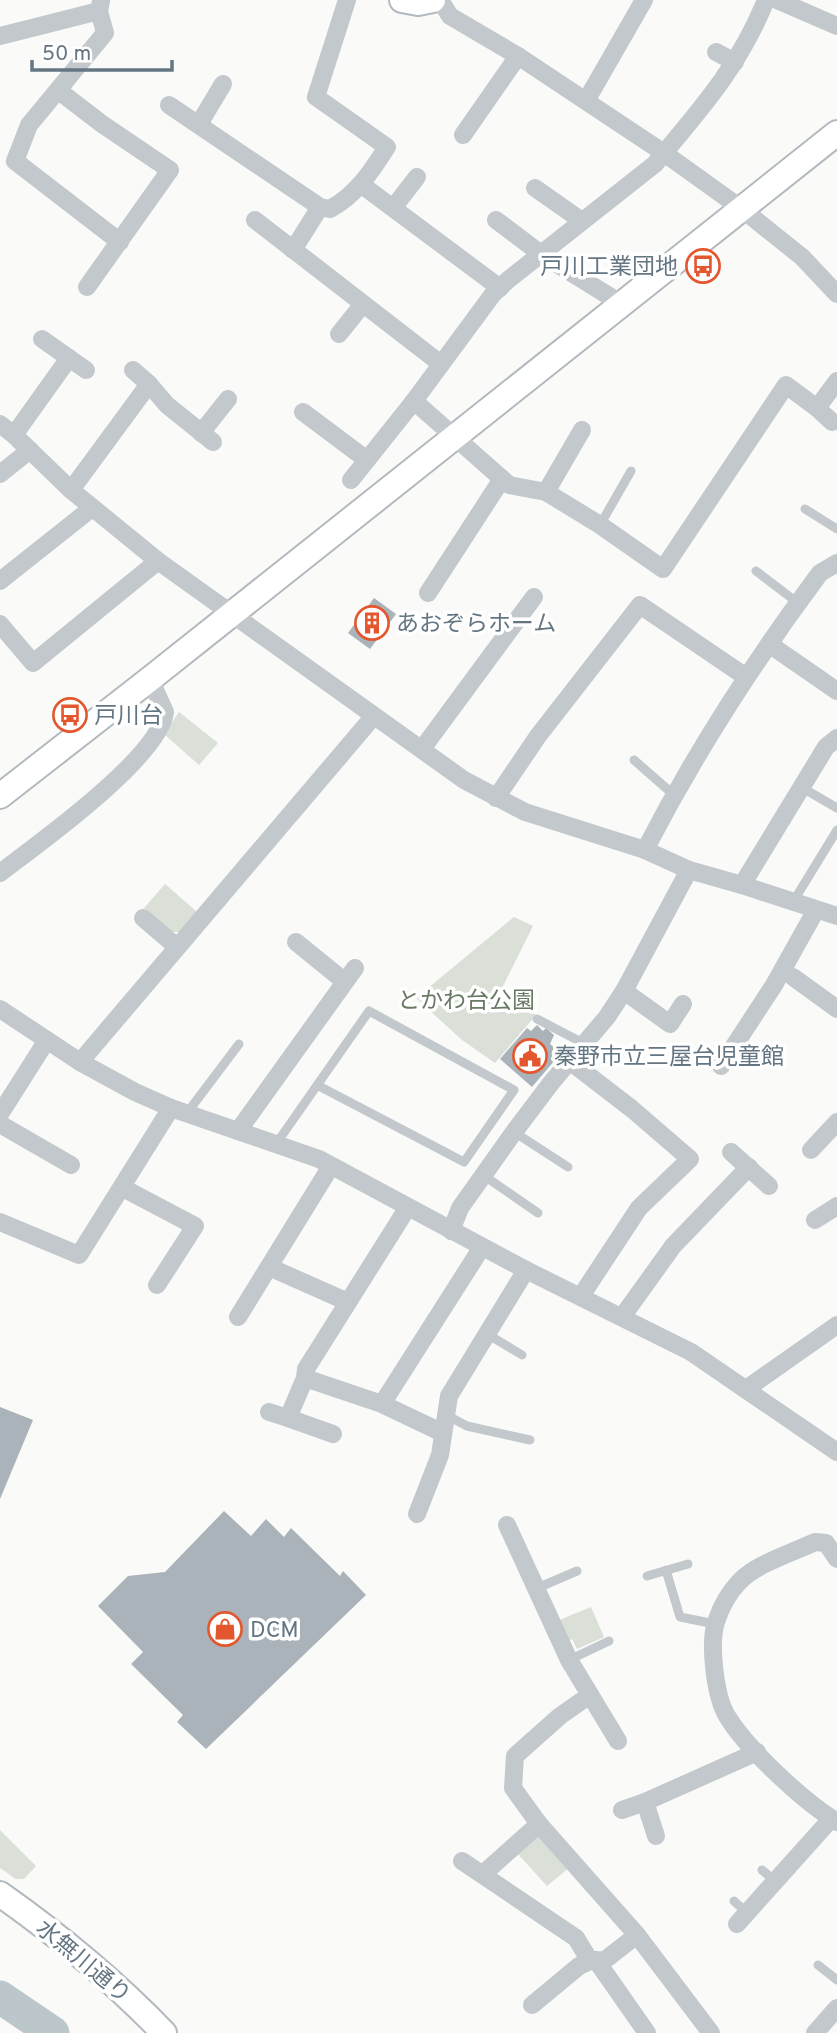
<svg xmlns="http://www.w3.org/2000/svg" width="837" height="2033" font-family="Overpass,'Noto Sans JP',sans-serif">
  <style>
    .green { fill: #dadfd7 }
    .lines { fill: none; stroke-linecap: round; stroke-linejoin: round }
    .river { stroke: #bbc7cb; stroke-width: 33 }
    .building { fill: #aab3b9 }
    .secondary-casing { stroke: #b3babf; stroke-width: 28 }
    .lane { stroke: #c3c8cc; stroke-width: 9 }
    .street { stroke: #c3c8cc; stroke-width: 18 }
    .secondary { stroke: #fff; stroke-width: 24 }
    .labels { text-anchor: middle; stroke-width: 7; stroke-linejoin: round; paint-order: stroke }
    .poi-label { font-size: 23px; fill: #657683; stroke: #fff; text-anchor: start }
    .park-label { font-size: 23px; fill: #687a64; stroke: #fff }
    .street-label { font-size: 23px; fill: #657683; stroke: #fff }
  </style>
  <rect width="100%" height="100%" fill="#fafaf8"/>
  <!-- green -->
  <g class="green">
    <polygon points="179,712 218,743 199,765 164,734"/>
    <polygon points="165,884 197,912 180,932 172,932 144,908"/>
    <polygon points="514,917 533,926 498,996 536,1015 495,1063 462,1040 416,998"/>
    <polygon points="591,1607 604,1637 577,1649 572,1639 567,1641 557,1621"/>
    <polygon points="0,1830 36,1866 24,1879 16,1879 0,1868"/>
    <polygon points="534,1836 543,1837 570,1867 547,1886 517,1853"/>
  </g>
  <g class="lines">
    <!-- river -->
    <polyline class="river" points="0,1997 53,2033"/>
  </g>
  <!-- building -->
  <g class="building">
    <polygon points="374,598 396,614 370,649 348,633"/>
    <polygon points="537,1025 543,1031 546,1028 554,1035 550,1044 561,1053 532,1087 500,1059 527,1028 531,1031"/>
    <polygon points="0,1407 33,1420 0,1499"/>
    <polygon points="224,1511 251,1536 266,1519 284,1537 291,1528 340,1576 343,1571 366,1595 206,1749 177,1722 183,1715 131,1664 143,1652 98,1606 128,1576 165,1572"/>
  </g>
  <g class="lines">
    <!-- secondary casing -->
    <g class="secondary-casing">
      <g id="secondary">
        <polyline points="402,0 418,3 433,0"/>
        <polyline points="0,796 150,679 837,133"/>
        <path d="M 0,1894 C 58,1935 115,1982 164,2033"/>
      </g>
    </g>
    <!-- lane -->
    <g class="lane">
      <polyline points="805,509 837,529"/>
      <polyline points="600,525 631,471"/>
      <polyline points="756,571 798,603"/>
      <polyline points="634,760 674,795"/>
      <polyline points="801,787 837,808"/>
      <polyline points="793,902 837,830"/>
      <polyline points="537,1019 585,1044"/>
      <polyline points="187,1113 239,1044"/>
      <polyline points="514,1132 568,1167"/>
      <polyline points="276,1144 369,1011 514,1090 464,1162 317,1085"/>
      <polyline points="483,1175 538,1213"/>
      <polyline points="487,1334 522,1355"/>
      <polyline points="446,1415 467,1426 530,1440"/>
      <polyline points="666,1570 680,1617 715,1624"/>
      <polyline points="647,1576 688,1564"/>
      <polyline points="535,1589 577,1571"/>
      <polyline points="569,1660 609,1641"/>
      <polyline points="762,1870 775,1881"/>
      <polyline points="734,1901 747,1913"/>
      <polyline points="818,1965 837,1980"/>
    </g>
    <!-- street -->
    <g class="street">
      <polyline points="440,0 450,16 518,56 664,153 742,209 802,257 837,294"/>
      <polyline points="777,0 837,26"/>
      <polyline points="99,11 105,33 29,125 15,161 120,242"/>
      <polyline points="0,36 99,11 101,1"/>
      <polyline points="716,52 735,62"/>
      <polyline points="59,91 102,124 170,170 87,287"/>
      <polyline points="586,101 644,0"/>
      <path d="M 169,105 L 320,207 L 330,209 C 356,195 371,172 387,147 L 316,97 L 347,0"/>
      <polyline points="199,124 223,84"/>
      <polyline points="463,135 518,56"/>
      <polyline points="362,185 500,288"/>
      <polyline points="535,188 582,221"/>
      <polyline points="393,208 417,177"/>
      <polyline points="255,220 441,364"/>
      <polyline points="496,220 541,254 622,304"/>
      <polyline points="293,250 320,207"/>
      <polyline points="339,334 363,304"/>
      <polyline points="42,339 86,370"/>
      <polyline points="133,370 149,384 167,405 213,442"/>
      <polyline points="414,401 509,485 546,492 600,525 663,569 786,385 817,408 837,381"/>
      <polyline points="817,408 832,422"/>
      <polyline points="303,412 367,460"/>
      <polyline points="0,424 14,435 71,490 158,561 464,780 525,812 645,850 689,870 742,885 837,916"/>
      <polyline points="201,433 228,399"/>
      <polyline points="14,435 69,358"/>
      <polyline points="0,474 30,450"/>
      <path d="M 351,480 L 414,401 L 493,294 L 508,280 L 655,164 L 664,153 C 706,103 741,62 766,0"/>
      <polyline points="71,490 149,384"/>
      <polyline points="546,492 582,430"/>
      <polyline points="0,581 92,508"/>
      <polyline points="428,593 502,479"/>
      <polyline points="0,624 33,663 158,561"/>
      <polyline points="769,644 837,691"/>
      <polyline points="422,749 534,597"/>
      <polyline points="496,798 538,736 640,605 746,677"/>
      <path d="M 645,850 C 695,753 755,660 820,573 L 837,563"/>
      <path d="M 0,873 C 38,844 160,757 165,712 L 150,679"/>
      <polyline points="742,885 826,747 837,738"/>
      <polyline points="143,918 177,947"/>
      <polyline points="296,942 344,981"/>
      <polyline points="793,977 837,1009"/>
      <polyline points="624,991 670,1024 683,1004"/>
      <polyline points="0,1009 80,1062 135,1092 171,1108 319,1159 526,1270 691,1352 837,1452"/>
      <polyline points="80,1062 373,717"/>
      <polyline points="571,1062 632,1109 690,1159 639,1208 581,1296"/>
      <polyline points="721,1066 774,985 816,910"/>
      <polyline points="0,1114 47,1040"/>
      <polyline points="0,1124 71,1165"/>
      <polyline points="238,1131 355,968"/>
      <polyline points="811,1150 837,1122"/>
      <polyline points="731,1152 769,1186"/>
      <polyline points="123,1188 195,1226 157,1285"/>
      <polyline points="815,1220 837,1206"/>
      <polyline points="0,1222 79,1255 171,1108"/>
      <polyline points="451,1231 460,1208 514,1132 551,1083 607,1017 624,991 689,870"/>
      <polyline points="269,1267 348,1302"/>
      <polyline points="238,1317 331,1166"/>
      <polyline points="622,1317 673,1246 749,1167"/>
      <polyline points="305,1378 382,1404 443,1433"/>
      <polyline points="746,1389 837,1325"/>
      <polyline points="382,1404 482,1247"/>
      <polyline points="269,1412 288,1418"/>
      <polyline points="333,1434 288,1418 305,1378 306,1369 408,1207"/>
      <polyline points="417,1514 440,1455 449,1396 526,1270"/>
      <polyline points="507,1525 569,1660 618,1741"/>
      <path d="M 837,1559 L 826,1543 L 815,1542 C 794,1552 756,1564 740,1581 C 729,1592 721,1607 716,1622 C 709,1644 715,1696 727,1716 C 747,1749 803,1801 837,1822"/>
      <polyline points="590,1695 560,1716 515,1756 513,1788 539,1824 637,1935 711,2033"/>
      <polyline points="645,1802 656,1836"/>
      <polyline points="622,1810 645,1802 757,1752"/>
      <polyline points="462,1861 576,1938 590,1961"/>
      <polyline points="483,1874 539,1824"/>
      <polyline points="737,1924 831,1819"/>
      <polyline points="596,1960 647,2033"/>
      <polyline points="532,2005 579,1966 590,1961 605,1960 637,1935"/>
      <polyline points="815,2033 837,2008"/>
    </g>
    <!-- secondary -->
    <use href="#secondary" class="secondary"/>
  </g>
  <!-- icons -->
  <defs>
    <g id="bus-ring" transform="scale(1.75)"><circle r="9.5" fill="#fff" stroke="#e4572e" stroke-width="1.5"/><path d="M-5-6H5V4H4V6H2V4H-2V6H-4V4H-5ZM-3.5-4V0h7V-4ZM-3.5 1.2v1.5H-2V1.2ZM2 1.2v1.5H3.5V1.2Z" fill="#e4572e"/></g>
    <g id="building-ring" transform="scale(1.75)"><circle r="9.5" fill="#fff" stroke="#e4572e" stroke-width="1.5"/><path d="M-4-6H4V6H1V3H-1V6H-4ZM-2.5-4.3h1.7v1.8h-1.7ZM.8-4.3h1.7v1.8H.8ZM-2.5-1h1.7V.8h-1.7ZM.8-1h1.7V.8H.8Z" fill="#e4572e"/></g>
    <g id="civic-ring" transform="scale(1.75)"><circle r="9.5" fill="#fff" stroke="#e4572e" stroke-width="1.5"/><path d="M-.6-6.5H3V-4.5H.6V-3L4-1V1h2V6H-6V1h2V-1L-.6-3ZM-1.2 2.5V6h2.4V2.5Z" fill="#e4572e"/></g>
    <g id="shop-ring" transform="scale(1.75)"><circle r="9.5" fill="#fff" stroke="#e4572e" stroke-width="1.5"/><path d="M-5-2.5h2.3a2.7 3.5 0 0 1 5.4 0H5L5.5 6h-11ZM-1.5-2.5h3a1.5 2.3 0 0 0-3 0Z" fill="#e4572e"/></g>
  </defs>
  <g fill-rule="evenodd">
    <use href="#bus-ring" x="703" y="266"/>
    <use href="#building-ring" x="372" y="623"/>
    <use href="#bus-ring" x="70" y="715"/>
    <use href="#civic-ring" x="530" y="1056"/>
    <use href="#shop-ring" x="225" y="1629"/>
  </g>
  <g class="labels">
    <!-- poi labels -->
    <g class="poi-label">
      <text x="678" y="274" text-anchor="end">戸川工業団地</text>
      <text x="396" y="631">あおぞらホーム</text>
      <text x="94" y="723">戸川台</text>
      <text x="554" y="1064">秦野市立三屋台児童館</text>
      <text x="250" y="1637">DCM</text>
    </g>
    <!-- park labels -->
    <g class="park-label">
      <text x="466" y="1008">とかわ台公園</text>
    </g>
    <!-- street labels -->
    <g class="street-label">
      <text transform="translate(84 1961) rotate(40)" y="8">水無川通り</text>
    </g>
  </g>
  <!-- scale -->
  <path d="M32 60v10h140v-10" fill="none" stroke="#657683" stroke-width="3.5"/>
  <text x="42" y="60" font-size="21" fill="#657683" stroke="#ffffff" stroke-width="5" paint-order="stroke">50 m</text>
</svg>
